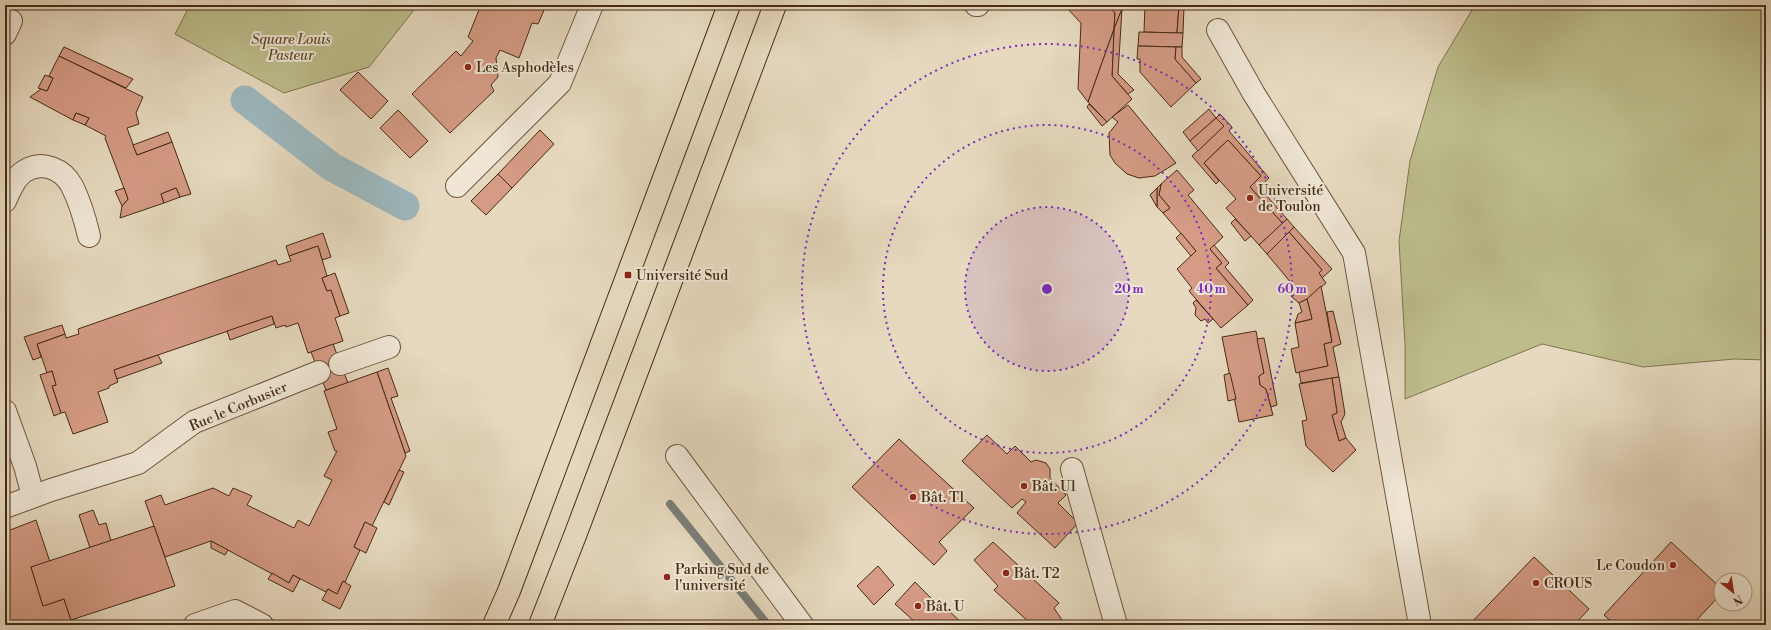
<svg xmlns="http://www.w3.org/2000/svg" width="1771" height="630" font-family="'Libre Bodoni',serif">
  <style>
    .green { fill: #bdbd8c; stroke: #827450 }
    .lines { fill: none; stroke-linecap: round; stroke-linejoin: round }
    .stream { stroke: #7a7f79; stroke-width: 8 }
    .canal { stroke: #9cb7bd; stroke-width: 29 }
    .building { fill: #d59b85; stroke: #462b14 }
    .minor-casing { stroke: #6e563f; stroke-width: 24 }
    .major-casing { stroke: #462b14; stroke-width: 24 }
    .minor { stroke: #efe6d5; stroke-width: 22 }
    .major { stroke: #e6d9bf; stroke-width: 22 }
    .ring { fill: none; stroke: #7b2cbf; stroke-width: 2; stroke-dasharray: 2 4 }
    .poi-dot { fill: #8f2418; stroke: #efe6d5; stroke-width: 1.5 }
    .labels { text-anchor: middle; stroke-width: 4; stroke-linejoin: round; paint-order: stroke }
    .park-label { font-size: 14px; font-style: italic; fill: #5e482c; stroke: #efe6d5 }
    .poi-label { font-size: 14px; fill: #462b14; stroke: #efe6d5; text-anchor: start }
    .street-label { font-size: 14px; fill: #462b14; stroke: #efe6d5 }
    .centre { fill: #7b2cbf; stroke: #efe6d5; stroke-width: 2 }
    .ring-label { font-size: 12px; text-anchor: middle; font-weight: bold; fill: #7b2cbf; stroke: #efe6d5; stroke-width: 4; stroke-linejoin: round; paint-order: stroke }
  </style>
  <rect width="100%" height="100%" fill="#e6d9bf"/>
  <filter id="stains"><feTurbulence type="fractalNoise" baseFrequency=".005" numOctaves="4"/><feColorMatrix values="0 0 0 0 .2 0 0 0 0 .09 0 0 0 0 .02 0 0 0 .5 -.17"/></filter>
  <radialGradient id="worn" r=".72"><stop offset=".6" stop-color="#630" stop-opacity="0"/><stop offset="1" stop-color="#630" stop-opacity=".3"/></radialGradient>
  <!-- green -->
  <g class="green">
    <polygon points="190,5 418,5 369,67 284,93 175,34"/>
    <polygon points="1475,5 1766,5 1766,360 1735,359 1643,367 1542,344 1405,399 1405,344 1399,241 1410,161 1438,67"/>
  </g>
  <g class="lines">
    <!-- stream -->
    <polyline class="stream" points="670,504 768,625"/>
    <!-- canal -->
    <polyline class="canal" points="245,100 332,167 405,206"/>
  </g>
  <!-- building -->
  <g class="building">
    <polygon points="481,5 539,5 545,8 538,24 532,23 519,58 500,50 496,58 498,77 491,85 494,91 450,133 412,94 456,51 461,56 473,41 468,37"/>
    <polygon points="1064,5 1108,5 1115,13 1114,29 1088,102 1078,89 1081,23"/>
    <polygon points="1108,5 1118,5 1122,9 1114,29 1115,13"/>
    <polygon points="1145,5 1179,5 1177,33 1144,32"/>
    <polygon points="1179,6 1184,6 1183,33 1177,33"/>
    <polygon points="1122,9 1118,74 1134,90 1128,94 1112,76 1114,29"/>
    <polygon points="1114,29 1112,76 1132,99 1107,122 1088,102"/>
    <polygon points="1139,32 1183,33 1182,47 1138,46"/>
    <polygon points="1138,46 1176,47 1175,59 1196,83 1171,107 1140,72 1140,59 1137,59"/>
    <polygon points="64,47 133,79 126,88 59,56"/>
    <polygon points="1176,47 1182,47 1182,57 1201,79 1196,83 1175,59"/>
    <polygon points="59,56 143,97 136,113 139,124 127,128 137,155 172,142 191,194 180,197 176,188 161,194 164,203 120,218 122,206 128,199 105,138 106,136 85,125 89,118 76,113 73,120 30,97 41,89 47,91 53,78 49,76"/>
    <polygon points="358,72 388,101 371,119 340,90"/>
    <polygon points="45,75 53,78 47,91 38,88"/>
    <polygon points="1089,104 1107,122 1102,126 1087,107"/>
    <polygon points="1128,105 1176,163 1155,176 1139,178 1127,174 1115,163 1110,155 1109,133 1118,122 1112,117"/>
    <polygon points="1209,109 1216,118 1190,141 1183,132"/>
    <polygon points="398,110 428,141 410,158 380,128"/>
    <polygon points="76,113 89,118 85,125 73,120"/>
    <polygon points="1220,114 1232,127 1229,131 1269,178 1259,187 1287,219 1283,224 1250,187 1261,176 1228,140 1204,163 1219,181 1216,184 1192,156 1224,126 1216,118"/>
    <polygon points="1216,118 1224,126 1198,151 1190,141"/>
    <polygon points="540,130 554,144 512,188 498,174"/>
    <polygon points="168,132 172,142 137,155 133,145"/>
    <polygon points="1228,140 1261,176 1250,187 1283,224 1259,245 1226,208 1236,199 1204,163"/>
    <polygon points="1177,170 1194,190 1188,195 1223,237 1210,249 1222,263 1216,268 1248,305 1221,328 1189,291 1192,288 1177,269 1196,251 1163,213 1170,208 1159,195 1161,184"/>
    <polygon points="498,174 512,188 486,215 471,201"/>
    <polygon points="1161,184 1159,195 1170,208 1163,213 1157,207 1157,188"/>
    <polygon points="124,188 128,199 122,206 115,191"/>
    <polygon points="176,188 180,197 164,203 161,194"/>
    <polygon points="1157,188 1157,207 1150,195"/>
    <polygon points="1235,219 1251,236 1245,241 1231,223"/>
    <polygon points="1287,219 1294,227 1267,254 1259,245"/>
    <polygon points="1294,227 1332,269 1322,278 1319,273 1322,270 1289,232"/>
    <polygon points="1289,232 1322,270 1319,273 1326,283 1307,299 1299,303 1292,297 1297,290 1267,254"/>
    <polygon points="323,233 331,257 322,260 318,246 289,256 286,246"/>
    <polygon points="1181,233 1196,251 1191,256 1176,238"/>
    <polygon points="1214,245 1229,263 1225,267 1253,300 1248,305 1216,268 1222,263 1210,249"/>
    <polygon points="318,246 327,276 322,278 327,291 331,290 340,316 335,318 343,341 308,353 298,323 286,327 285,325 276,328 272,316 114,370 118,382 109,386 109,388 98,392 108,422 73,434 65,412 61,413 52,386 56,385 52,371 47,373 37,344 65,334 66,338 79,334 78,329 276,260 278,265 291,261 289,256"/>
    <polygon points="335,273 349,313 340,316 331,290 327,291 322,278"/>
    <polygon points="1321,286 1332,342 1324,344 1328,366 1296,373 1291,349 1299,347 1295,323 1312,319 1307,299"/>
    <polygon points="1307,299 1312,319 1295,323 1298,314 1302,312 1299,303"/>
    <polygon points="1196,300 1213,319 1208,323 1205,319 1201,321 1195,315 1196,308 1193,303"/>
    <polygon points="1333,311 1341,344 1333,347 1339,377 1301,383 1299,372 1328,366 1324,344 1332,342 1327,312"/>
    <polygon points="272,316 274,324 230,340 227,331"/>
    <polygon points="62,325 65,334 37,344 41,357 33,360 24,337"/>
    <polygon points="1256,331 1264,373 1259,376 1260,385 1266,389 1273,415 1239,422 1222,337"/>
    <polygon points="1264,338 1277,405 1271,407 1266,389 1260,385 1259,376 1264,373 1257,339"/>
    <polygon points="333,344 348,383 326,390 311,352"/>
    <polygon points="158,355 162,363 117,379 114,370"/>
    <polygon points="388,368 398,396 391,398 410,451 405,453 377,372"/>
    <polygon points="52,371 56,385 52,386 61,413 54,416 40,375"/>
    <polygon points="377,372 406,456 372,526 365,522 354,547 360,550 345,582 343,581 337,594 328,589 326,592 293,575 289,583 211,541 165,557 145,501 161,495 165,505 213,488 229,496 233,488 252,496 247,505 294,528 298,520 309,526 332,480 324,476 337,451 335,451 328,432 337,429 324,391"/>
    <polygon points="1230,373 1236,399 1228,401 1224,375"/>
    <polygon points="1339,377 1345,414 1341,422 1346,438 1339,441 1332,415 1337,413 1332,378"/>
    <polygon points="1332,378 1337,413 1332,415 1339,441 1346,438 1356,450 1333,472 1306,446 1302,421 1307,420 1299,384"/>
    <polygon points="987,435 1007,454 1015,446 1031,462 1036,460 1046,463 1050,469 1050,478 1066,495 1058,503 1078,523 1055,548 1017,513 1026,502 1022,499 1012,508 962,461"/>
    <polygon points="899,439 974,508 939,542 947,551 934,565 852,487"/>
    <polygon points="399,470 404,472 389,505 384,502"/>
    <polygon points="93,510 99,525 106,523 111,541 90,548 79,515"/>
    <polygon points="36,520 50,562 31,567 43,606 64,599 71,620 57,625 5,625 5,532"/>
    <polygon points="365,522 377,528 366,553 354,547"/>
    <polygon points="154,526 175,586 71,620 64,599 43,606 31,567"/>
    <polygon points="211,541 228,550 225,555 211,548"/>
    <polygon points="993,542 1059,603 1054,608 1062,620 1056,625 1044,625 1041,622 1037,625 1032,625 994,590 998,586 974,560"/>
    <polygon points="1671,542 1721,588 1721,594 1692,625 1615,625 1604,615"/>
    <polygon points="1534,557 1589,609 1574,625 1469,625"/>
    <polygon points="878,566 894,585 874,605 857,586"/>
    <polygon points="272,573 289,583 293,575 300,579 293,592 268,579"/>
    <polygon points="343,581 351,586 340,609 322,600 328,589 337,594"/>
    <polygon points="915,582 944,611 946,608 964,625 912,625 915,622 895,604"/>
  </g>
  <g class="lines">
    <!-- minor casing -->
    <g class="minor-casing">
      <g id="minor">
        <polyline points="976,5 978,5"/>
        <polyline points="1218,30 1254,94 1354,253 1420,625"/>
        <polyline points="5,34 11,21"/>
        <polyline points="457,186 560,83 592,5"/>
        <path d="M 5,201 C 10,191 14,177 25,171 C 42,160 63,169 72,186 C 80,202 85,219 89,236"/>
        <polyline points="340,364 389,347"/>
        <polyline points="5,411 25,466 33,496"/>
        <polyline points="677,456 802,625"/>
        <polyline points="1072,469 1116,625"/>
        <polyline points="5,507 51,490 138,463 194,422 319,372"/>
        <polyline points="195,625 235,611 262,625"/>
      </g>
    </g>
    <!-- major casing -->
    <g class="major-casing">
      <g id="major">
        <polyline points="494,625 509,591 729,5"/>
        <polyline points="540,625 576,533 775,5"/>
      </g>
    </g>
    <!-- minor -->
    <use href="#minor" class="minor"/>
    <!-- major -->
    <use href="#major" class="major"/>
  </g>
  <!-- distance rings -->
  <circle cx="1047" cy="289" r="82" fill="#7b2cbf" fill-opacity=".12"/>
  <g class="ring">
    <circle cx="1047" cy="289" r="82"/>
    <circle cx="1047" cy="289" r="164"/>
    <circle cx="1047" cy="289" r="245"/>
  </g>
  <!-- markers -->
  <g class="poi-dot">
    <circle cx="468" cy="67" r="4"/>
    <circle cx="1250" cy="198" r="4"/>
    <rect x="624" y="271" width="8" height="8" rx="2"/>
    <circle cx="1024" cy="486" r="4"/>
    <circle cx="913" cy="497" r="4"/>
    <circle cx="1673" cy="565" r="4"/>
    <circle cx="1006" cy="573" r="4"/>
    <circle cx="667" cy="577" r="4"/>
    <circle cx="1536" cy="583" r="4"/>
    <circle cx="918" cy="606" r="4"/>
  </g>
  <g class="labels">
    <!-- park labels -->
    <g class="park-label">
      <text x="291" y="44">Square Louis<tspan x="291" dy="16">Pasteur</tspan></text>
    </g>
    <!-- poi labels -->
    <g class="poi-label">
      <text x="476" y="72">Les Asphodèles</text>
      <text x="1258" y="195">Université<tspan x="1258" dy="16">de Toulon</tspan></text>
      <text x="636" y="280">Université Sud</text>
      <text x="1032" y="491">Bât. U1</text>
      <text x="921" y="502">Bât. T1</text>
      <text x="1665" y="570" text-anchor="end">Le Coudon</text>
      <text x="675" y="574">Parking Sud de<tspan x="675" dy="16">l'université</tspan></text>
      <text x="1014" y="578">Bât. T2</text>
      <text x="1544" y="588">CROUS</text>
      <text x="926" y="611">Bât. U</text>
    </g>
    <!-- street labels -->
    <g class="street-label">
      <text transform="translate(238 406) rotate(-23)" y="5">Rue le Corbusier</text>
    </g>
  </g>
  <circle cx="1047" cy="289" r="6" class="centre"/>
  <g class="ring-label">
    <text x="1129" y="293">20 m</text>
    <text x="1211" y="293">40 m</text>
    <text x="1292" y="293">60 m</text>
  </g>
  <!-- margin -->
  <rect width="1771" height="630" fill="none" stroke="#e6d9bf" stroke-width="20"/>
  <rect x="6" y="6" width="1759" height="618" fill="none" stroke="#462b14" stroke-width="2"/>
  <rect x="10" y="10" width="1751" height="610" fill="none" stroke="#462b14"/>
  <!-- north arrow -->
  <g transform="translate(1733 592) rotate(150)"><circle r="19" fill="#efe6d5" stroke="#ab9b88"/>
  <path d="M0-3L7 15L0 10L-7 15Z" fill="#8f2418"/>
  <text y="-6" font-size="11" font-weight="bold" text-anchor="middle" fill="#462b14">N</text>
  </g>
  <rect width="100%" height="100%" filter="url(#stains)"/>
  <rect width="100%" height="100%" fill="url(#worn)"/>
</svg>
